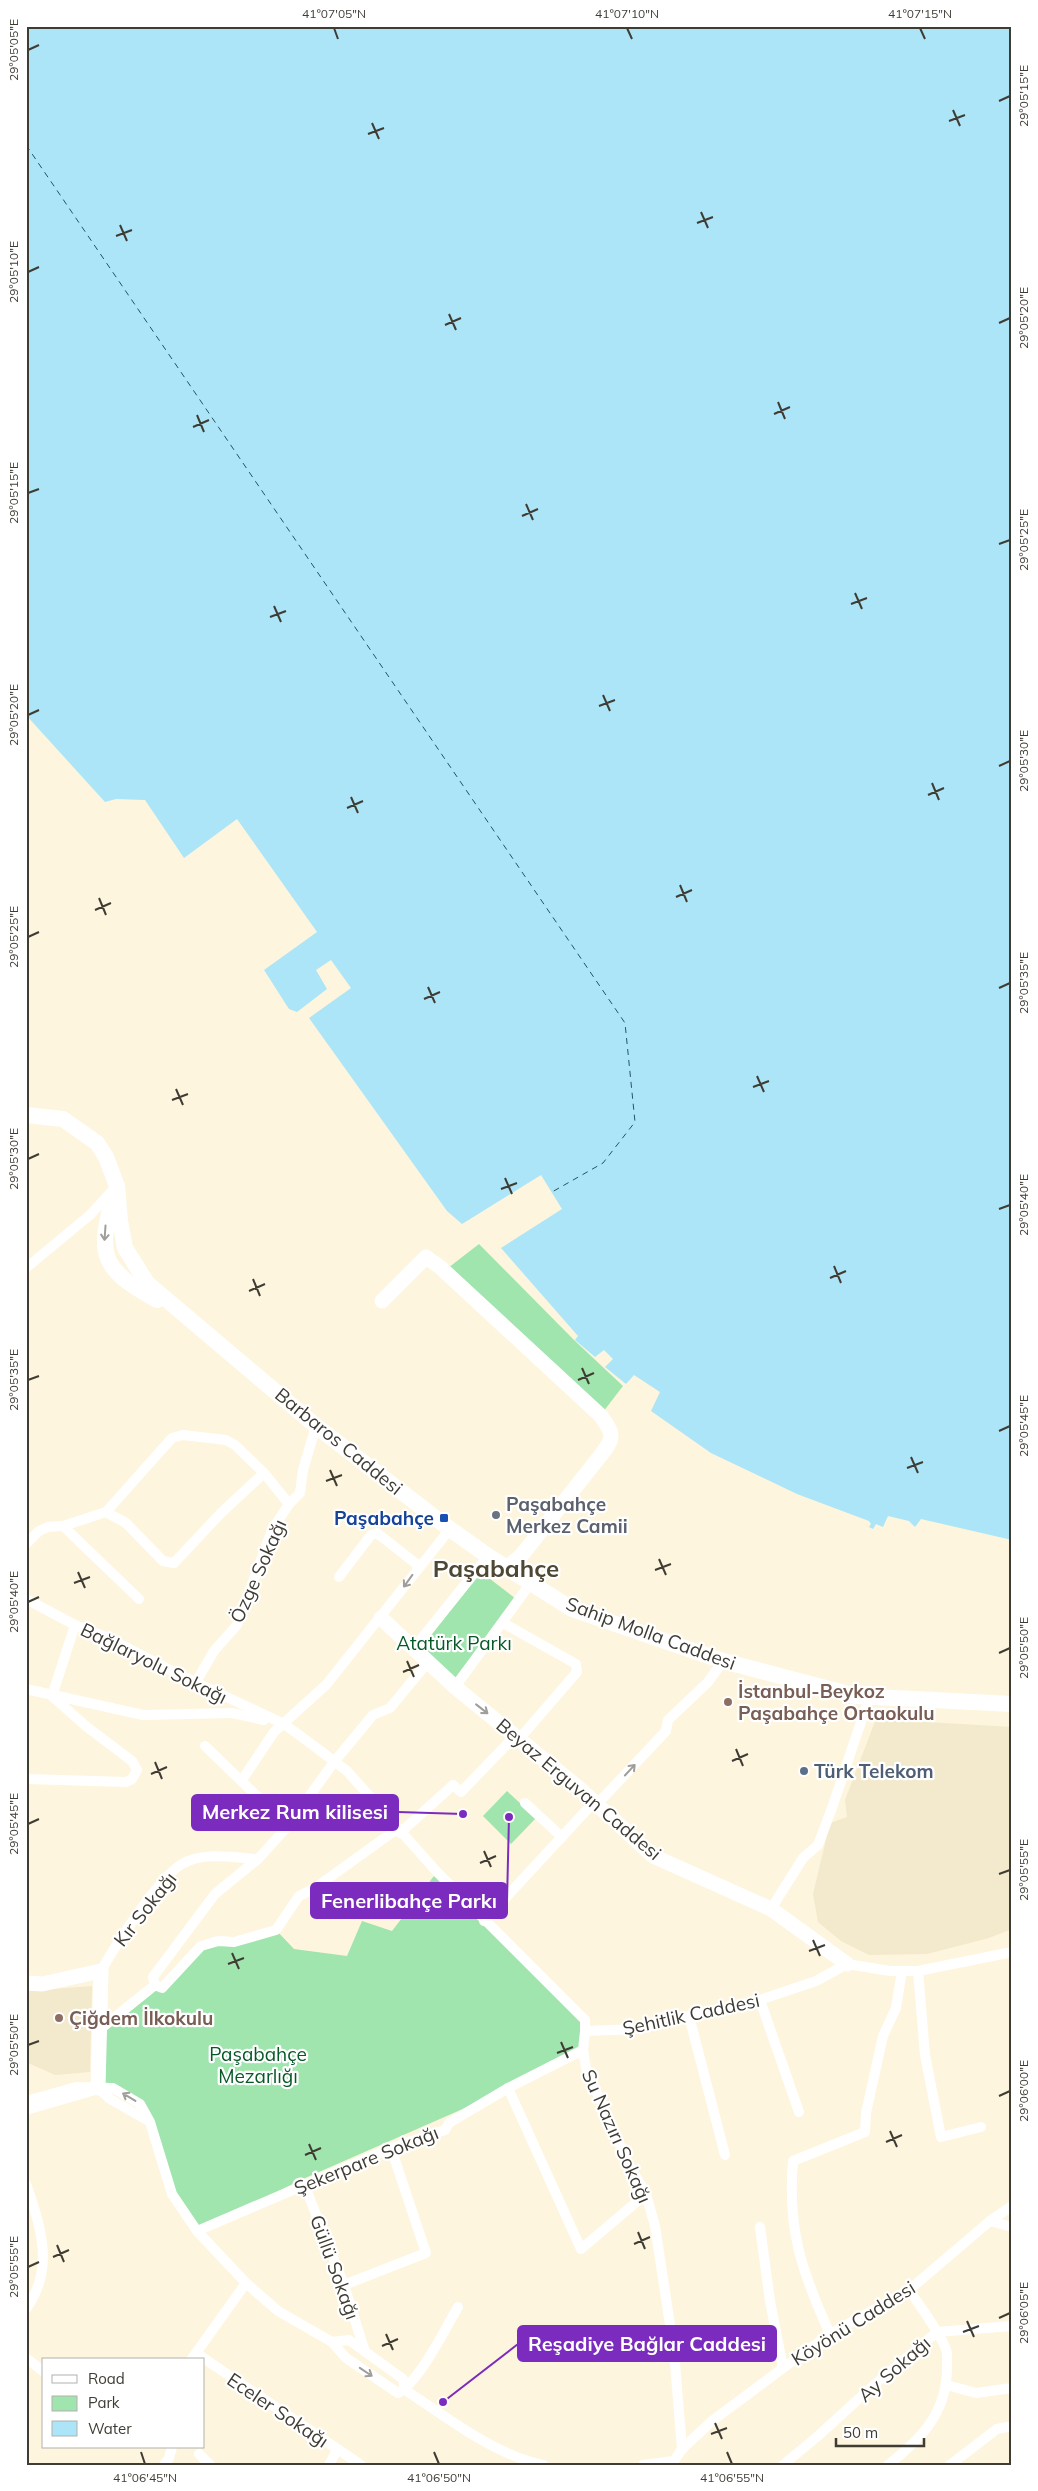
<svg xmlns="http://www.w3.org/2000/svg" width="1038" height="2491" font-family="Mulish,sans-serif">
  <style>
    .built { fill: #f3e9cc }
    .green { fill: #a0e4ae }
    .water { fill: #abe5f7 }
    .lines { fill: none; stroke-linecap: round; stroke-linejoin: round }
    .ferry { stroke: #265461; stroke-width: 1; stroke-dasharray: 6 5; stroke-linecap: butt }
    .street { stroke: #fff; stroke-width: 10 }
    .secondary { stroke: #fff; stroke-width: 15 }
    .primary { stroke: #fff; stroke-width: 16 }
    .oneway { stroke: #9f9e9a }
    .ticks { fill: none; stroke: #3f3c34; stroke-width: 2 }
    .worship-dot { fill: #6b7280; stroke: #fff; stroke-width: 2 }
    .transit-dot { fill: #1a4fb4; stroke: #fff; stroke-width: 2 }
    .education-dot { fill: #8d6e63; stroke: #fff; stroke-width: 2 }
    .service-dot { fill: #5c6f8a; stroke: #fff; stroke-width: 2 }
    .labels { text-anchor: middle; stroke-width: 4.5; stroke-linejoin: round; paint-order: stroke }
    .street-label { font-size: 19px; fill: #3f3c34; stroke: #fff }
    .worship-label { font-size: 19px; font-weight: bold; fill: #5b616d; stroke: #fff; text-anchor: start }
    .transit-label { font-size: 19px; font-weight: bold; fill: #164399; stroke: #fff; text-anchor: end }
    .park-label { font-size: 19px; fill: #065927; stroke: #fff }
    .education-label { font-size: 19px; font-weight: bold; fill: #785e54; stroke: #fff; text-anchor: start }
    .service-label { font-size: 19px; font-weight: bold; fill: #4e5e75; stroke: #fff; text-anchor: start }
    .district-label { font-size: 24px; font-weight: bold; fill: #4d4734; stroke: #fff }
    .leader { fill: none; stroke: #7b2cbf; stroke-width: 2 }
    .callout-dot { fill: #7b2cbf; stroke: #fff; stroke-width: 2 }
    .callout { fill: #7b2cbf; stroke: #7b2cbf; stroke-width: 2 }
    .callout-label { font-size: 20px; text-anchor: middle; font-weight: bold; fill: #fff }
    .neatline { fill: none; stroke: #3f3c34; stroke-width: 2 }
    .ticks-label { font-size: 12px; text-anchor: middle; fill: #3f3c34 }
  </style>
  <rect width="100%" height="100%" fill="#fdf5de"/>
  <!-- built -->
  <g class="built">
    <polygon points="876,1719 1012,1727 1012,1929 989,1938 927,1954 869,1955 841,1941 818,1922 813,1894 830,1823 847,1817 845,1800"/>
    <polygon points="92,1986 90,2072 55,2075 26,2062 26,1991"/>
  </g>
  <!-- green -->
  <g class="green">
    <polygon points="479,1244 574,1340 623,1386 603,1412 448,1268"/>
    <polygon points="481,1572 516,1599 455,1678 421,1648"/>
    <polygon points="507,1791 536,1818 511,1844 483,1816"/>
    <polygon points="437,1872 585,2020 583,2050 506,2090 303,2179 197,2231 172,2194 140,2104 113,2088 98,2088 99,2030 203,1950 276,1930 294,1949 347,1956 362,1921 392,1931"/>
  </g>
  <!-- water -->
  <polygon class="water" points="26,26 1012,26 1012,1540 921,1519 915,1527 909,1521 888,1516 883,1527 876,1524 873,1529 869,1527 871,1524 869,1521 797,1494 711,1453 651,1411 660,1392 634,1375 626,1384 605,1367 613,1359 604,1350 595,1357 575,1340 578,1336 501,1248 562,1209 541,1175 462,1224 447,1211 309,1018 351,988 331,960 316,970 327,989 297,1012 289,1009 264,970 317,932 237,819 184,858 145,800 116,799 105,802 26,715"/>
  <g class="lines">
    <!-- ferry -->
    <polyline class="ferry" points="26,145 625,1023 635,1122 603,1163 552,1192"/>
    <!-- street -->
    <g class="street">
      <polyline points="26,1268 90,1215 113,1190"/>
      <polyline points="106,1512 126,1523 163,1561 174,1563 221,1513 264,1473"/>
      <polyline points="63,1526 139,1599"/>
      <polyline points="26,1544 39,1531 48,1527 63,1526 106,1512 172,1438 183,1435 226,1440 235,1445 264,1473 289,1504"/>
      <polyline points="339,1577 371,1535 377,1533 419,1566"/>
      <polyline points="26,1599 75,1625 106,1637 178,1674 284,1724 310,1743 347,1771 437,1872 585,2020 585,2031 639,2029 760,2000 816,1981 847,1964 890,1971 918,1971 1012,1952"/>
      <polyline points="503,1623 576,1664 577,1672 520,1738"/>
      <polyline points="414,1648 488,1556"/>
      <polyline points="196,1682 214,1651 237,1625 272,1530 289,1504 300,1493 303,1470 316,1426"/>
      <polyline points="455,1687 530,1584"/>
      <polyline points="26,1689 143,1715 232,1713 264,1720"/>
      <polyline points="52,1696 75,1625"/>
      <polyline points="205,1746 288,1826"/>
      <polyline points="26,1779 126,1782 132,1779 137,1770 132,1761 87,1727 53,1697"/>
      <polyline points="242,1780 274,1732 326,1685 450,1529"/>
      <polyline points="525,1803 562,1837"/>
      <polyline points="400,1833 453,1785 461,1792 516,1735"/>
      <polyline points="771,1909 803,1858 818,1845 832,1808 869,1698"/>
      <polyline points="484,1921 594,1802 602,1799 666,1731 668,1720 708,1682 723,1661"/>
      <path d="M 101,1971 C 115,1946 159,1877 182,1864 C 204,1851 234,1858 258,1859"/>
      <polyline points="918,1971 925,2055 941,2137 981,2127"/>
      <polyline points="155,1985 153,1977 215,1894 258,1859 288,1826 334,1762 373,1715 390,1708 428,1662"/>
      <polyline points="760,2000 799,2112"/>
      <polyline points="689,2016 725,2155"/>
      <polyline points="99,2030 155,1985 162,1988 201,1946 218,1941 234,1942 276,1930 299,1896 315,1888 397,1829"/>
      <polyline points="585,2031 583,2050 586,2068 627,2161 646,2194 655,2226 674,2351 682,2449"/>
      <polyline points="98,2088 110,2099 147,2120"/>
      <polyline points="508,2088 581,2249 646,2194"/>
      <path d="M 26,2101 L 76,2087 L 113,2088 L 140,2104 L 150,2122 L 172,2194 L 197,2231 L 246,2283 L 278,2311 L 332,2342 L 346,2358 L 398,2393 C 419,2382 445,2329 458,2307"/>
      <polyline points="26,2110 95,2090"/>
      <path d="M 26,2184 C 41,2227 55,2269 26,2309"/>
      <polyline points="304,2184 344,2285 365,2352"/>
      <polyline points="990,2221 1012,2227"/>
      <polyline points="760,2227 770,2301 783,2368"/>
      <polyline points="197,2231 391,2148 445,2130 449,2123 508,2088 583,2050"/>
      <polyline points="344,2285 426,2253 391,2148"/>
      <path d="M 830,2334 C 802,2272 787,2230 793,2161 L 865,2132 L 866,2113 L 883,2036 L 896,2008 L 902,1971"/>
      <path d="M 332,2342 L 349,2340 L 403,2379 L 405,2390 C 447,2417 492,2454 543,2465"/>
      <polyline points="196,2353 361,2465"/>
      <polyline points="26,2358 44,2372"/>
      <polyline points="191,2360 246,2283"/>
      <polyline points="947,2385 976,2393 1012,2388"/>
      <polyline points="199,2454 210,2465"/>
      <polyline points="674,2461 682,2449 712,2421 783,2368 830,2334 909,2290 990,2221 1012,2206"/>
      <polyline points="164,2465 169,2458 172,2447"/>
      <polyline points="329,2465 337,2450"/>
      <polyline points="643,2465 674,2461"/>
      <polyline points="783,2465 818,2436 875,2384 937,2332 1012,2326"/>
      <path d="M 888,2465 C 921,2439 947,2413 947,2368 C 947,2362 948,2354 946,2349 C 937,2328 922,2309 909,2290"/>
      <polyline points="950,2465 997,2429 1007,2427"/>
    </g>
    <!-- secondary -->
    <g class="secondary">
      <path d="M 382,1301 L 426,1257 L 440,1267 L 600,1415 C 614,1434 615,1437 601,1455 L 521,1556 L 506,1568"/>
      <polyline points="381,1618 455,1687 580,1789 653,1856 771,1909 847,1964"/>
      <polyline points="26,1983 42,1984 101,1971 98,2088"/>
    </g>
    <!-- primary -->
    <g class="primary">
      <polyline points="26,1115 63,1119 97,1143 106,1157 117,1186 120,1221 125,1248 147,1283 316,1426 450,1529 488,1556 572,1609 723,1661 856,1696 1012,1704"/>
      <path d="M 114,1196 C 96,1255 102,1270 157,1300"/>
    </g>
  </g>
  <!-- one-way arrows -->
  <defs><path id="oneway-shaft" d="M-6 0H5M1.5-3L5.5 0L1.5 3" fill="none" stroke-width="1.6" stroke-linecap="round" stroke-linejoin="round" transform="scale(1.25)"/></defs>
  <g class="oneway">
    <use href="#oneway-shaft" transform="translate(105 1233) rotate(94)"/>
    <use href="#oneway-shaft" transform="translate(408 1581) rotate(126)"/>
    <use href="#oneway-shaft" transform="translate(482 1709) rotate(38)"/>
    <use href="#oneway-shaft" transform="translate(630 1770) rotate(-47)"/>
    <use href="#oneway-shaft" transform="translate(129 2097) rotate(-149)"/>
    <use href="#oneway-shaft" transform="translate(366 2372) rotate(34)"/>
  </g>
  <!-- ticks -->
  <path class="ticks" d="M 334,28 L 338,39M 627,28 L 632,39M 920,28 L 925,39M 28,50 L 39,45M 999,101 L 1010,96M 953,110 L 960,126M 949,121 L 965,115M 372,123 L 379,139M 368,134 L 384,128M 701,212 L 708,228M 697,223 L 713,217M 120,225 L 127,241M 116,236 L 132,230M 28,272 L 39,267M 449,314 L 456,330M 999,323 L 1010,318M 445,325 L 461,318M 778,402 L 785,419M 774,414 L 790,407M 197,415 L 204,432M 193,427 L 209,420M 28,493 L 39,489M 526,504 L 533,520M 522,516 L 538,509M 999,544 L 1010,540M 855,593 L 862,609M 851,604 L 867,598M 274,606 L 281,622M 270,617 L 286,611M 603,695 L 610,711M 599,706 L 615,700M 28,715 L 39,710M 999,766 L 1010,761M 932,783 L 939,800M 928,795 L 944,788M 351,797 L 358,813M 347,808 L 363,801M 680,885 L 687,902M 676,897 L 692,890M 99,898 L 106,915M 95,910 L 111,903M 28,937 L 39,932M 428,987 L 435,1003M 999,988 L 1010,983M 424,999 L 440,992M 757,1076 L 764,1092M 753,1087 L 769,1081M 176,1089 L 183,1105M 172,1100 L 188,1094M 28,1159 L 39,1154M 505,1178 L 512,1194M 501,1189 L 517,1183M 999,1209 L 1010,1205M 834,1266 L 841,1283M 830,1278 L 846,1271M 253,1279 L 260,1296M 249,1291 L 265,1284M 582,1368 L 589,1384M 28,1380 L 39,1376M 578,1380 L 594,1373M 999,1431 L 1010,1426M 911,1457 L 918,1473M 907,1468 L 923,1462M 330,1470 L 337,1486M 326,1481 L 342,1475M 659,1559 L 666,1575M 655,1570 L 671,1564M 78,1572 L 85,1588M 74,1583 L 90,1577M 28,1602 L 39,1597M 999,1653 L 1010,1648M 407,1661 L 414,1677M 403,1672 L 419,1665M 736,1749 L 743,1766M 732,1761 L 748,1754M 155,1762 L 162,1779M 151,1774 L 167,1767M 28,1824 L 39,1819M 484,1851 L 491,1867M 480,1863 L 496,1856M 999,1874 L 1010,1870M 813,1940 L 820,1956M 809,1951 L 825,1945M 232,1953 L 239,1969M 228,1964 L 244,1958M 561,2042 L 568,2058M 28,2045 L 39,2041M 557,2053 L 573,2047M 999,2096 L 1010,2091M 890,2131 L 897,2147M 886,2142 L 902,2135M 309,2144 L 316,2160M 305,2155 L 321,2148M 638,2232 L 645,2249M 634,2244 L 650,2237M 57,2245 L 64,2262M 53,2257 L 69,2250M 28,2267 L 39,2262M 999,2318 L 1010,2313M 967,2321 L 974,2337M 963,2332 L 979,2326M 386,2334 L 393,2350M 382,2346 L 398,2339M 715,2423 L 722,2439M 711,2434 L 727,2428M 141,2452 L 145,2464M 434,2452 L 439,2464M 727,2452 L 732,2464"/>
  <!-- markers -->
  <circle class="worship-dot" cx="496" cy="1515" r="5"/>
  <rect class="transit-dot" x="439" y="1513" width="10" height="10" rx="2.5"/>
  <g class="education-dot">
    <circle cx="728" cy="1702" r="5"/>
    <circle cx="59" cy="2018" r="5"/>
  </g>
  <circle class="service-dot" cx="804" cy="1771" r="5"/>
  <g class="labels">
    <!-- street labels -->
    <g class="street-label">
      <text transform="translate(339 1441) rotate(39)" y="7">Barbaros Caddesi</text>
      <text transform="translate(258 1571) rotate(-66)" y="7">Özge Sokağı</text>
      <text transform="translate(651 1633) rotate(20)" y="7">Sahip Molla Caddesi</text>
      <text transform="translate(154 1663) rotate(26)" y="7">Bağlaryolu Sokağı</text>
      <text transform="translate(579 1789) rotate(40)" y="7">Beyaz Erguvan Caddesi</text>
      <text transform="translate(145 1909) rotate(-52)" y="7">Kır Sokağı</text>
      <text transform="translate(691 2014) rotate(-12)" y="7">Şehitlik Caddesi</text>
      <text transform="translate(617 2136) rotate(66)" y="7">Su Nazırı Sokağı</text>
      <text transform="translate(366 2160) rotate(-22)" y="7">Şekerpare Sokağı</text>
      <text transform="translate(335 2267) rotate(70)" y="7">Güllü Sokağı</text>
      <text transform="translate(853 2323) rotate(-32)" y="7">Köyönü Caddesi</text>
      <text transform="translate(894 2369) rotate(-41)" y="7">Ay Sokağı</text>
      <text transform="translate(278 2410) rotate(34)" y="7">Eceler Sokağı</text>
    </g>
    <!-- worship labels -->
    <g class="worship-label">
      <text x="506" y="1511">Paşabahçe<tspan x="506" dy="22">Merkez Camii</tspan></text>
    </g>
    <!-- transit labels -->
    <g class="transit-label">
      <text x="434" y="1525">Paşabahçe</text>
    </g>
    <!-- park labels -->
    <g class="park-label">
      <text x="454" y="1650">Atatürk Parkı</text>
      <text x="258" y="2061">Paşabahçe<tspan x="258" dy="22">Mezarlığı</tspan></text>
    </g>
    <!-- education labels -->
    <g class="education-label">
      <text x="738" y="1698">İstanbul-Beykoz<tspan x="738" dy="22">Paşabahçe Ortaokulu</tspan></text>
      <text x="69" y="2025">Çiğdem İlkokulu</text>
    </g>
    <!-- service labels -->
    <g class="service-label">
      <text x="814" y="1778">Türk Telekom</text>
    </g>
    <!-- district labels -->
    <g class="district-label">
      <text x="496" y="1577">Paşabahçe</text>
    </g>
  </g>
  <!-- callouts -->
  <path class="leader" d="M463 1814L398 1812M509 1817L507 1901M443 2402L518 2344"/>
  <g class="callout-dot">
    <circle cx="463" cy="1814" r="5"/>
    <circle cx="509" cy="1817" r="5"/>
    <circle cx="443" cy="2402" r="5"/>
  </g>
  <g class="callout">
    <rect x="192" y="1795" width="206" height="35" rx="5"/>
    <rect x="311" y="1883" width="196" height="35" rx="5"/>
    <rect x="518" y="2326" width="258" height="35" rx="5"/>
  </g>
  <g class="callout-label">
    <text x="295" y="1819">Merkez Rum kilisesi</text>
    <text x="409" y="1908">Fenerlibahçe Parkı</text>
    <text x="647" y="2351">Reşadiye Bağlar Caddesi</text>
  </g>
  <!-- border -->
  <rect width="1038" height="2491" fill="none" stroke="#ffffff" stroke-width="55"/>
  <!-- legend -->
  <rect x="42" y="2358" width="162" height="90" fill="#ffffff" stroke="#b2b1ae"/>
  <rect x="52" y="2375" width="25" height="8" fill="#ffffff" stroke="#b2b1ae"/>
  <text x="88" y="2384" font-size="15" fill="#3f3c34">Road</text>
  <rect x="52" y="2396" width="25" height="15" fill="#a0e4ae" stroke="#b2b1ae"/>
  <text x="88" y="2408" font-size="15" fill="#3f3c34">Park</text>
  <rect x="52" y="2421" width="25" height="15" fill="#abe5f7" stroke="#b2b1ae"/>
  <text x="88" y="2434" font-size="15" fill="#3f3c34">Water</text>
  <!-- scale -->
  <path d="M836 2438v8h88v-8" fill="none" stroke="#3f3c34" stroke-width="2.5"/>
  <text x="843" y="2438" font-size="15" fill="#3f3c34" stroke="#ffffff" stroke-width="4" paint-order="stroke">50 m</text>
  <rect x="28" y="28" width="982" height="2436" class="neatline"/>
  <g class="ticks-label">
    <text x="334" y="18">41°07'05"N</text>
    <text x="627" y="18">41°07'10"N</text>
    <text x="920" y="18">41°07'15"N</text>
    <text transform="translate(14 50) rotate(-90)" y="4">29°05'05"E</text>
    <text transform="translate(1024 96) rotate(-90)" y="4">29°05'15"E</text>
    <text transform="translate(14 272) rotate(-90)" y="4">29°05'10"E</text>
    <text transform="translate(1024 318) rotate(-90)" y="4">29°05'20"E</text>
    <text transform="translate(14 493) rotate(-90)" y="4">29°05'15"E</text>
    <text transform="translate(1024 540) rotate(-90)" y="4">29°05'25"E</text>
    <text transform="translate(14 715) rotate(-90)" y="4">29°05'20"E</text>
    <text transform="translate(1024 761) rotate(-90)" y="4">29°05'30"E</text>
    <text transform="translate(14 937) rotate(-90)" y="4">29°05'25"E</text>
    <text transform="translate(1024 983) rotate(-90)" y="4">29°05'35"E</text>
    <text transform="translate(14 1159) rotate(-90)" y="4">29°05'30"E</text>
    <text transform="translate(1024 1205) rotate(-90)" y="4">29°05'40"E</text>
    <text transform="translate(14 1380) rotate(-90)" y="4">29°05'35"E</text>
    <text transform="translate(1024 1426) rotate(-90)" y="4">29°05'45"E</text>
    <text transform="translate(14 1602) rotate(-90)" y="4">29°05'40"E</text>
    <text transform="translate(1024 1648) rotate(-90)" y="4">29°05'50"E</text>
    <text transform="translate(14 1824) rotate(-90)" y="4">29°05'45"E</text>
    <text transform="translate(1024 1870) rotate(-90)" y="4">29°05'55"E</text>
    <text transform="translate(14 2045) rotate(-90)" y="4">29°05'50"E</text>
    <text transform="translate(1024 2091) rotate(-90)" y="4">29°06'00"E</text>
    <text transform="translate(14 2267) rotate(-90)" y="4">29°05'55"E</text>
    <text transform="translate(1024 2313) rotate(-90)" y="4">29°06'05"E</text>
    <text x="145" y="2482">41°06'45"N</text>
    <text x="439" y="2482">41°06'50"N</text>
    <text x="732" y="2482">41°06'55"N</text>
  </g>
</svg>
